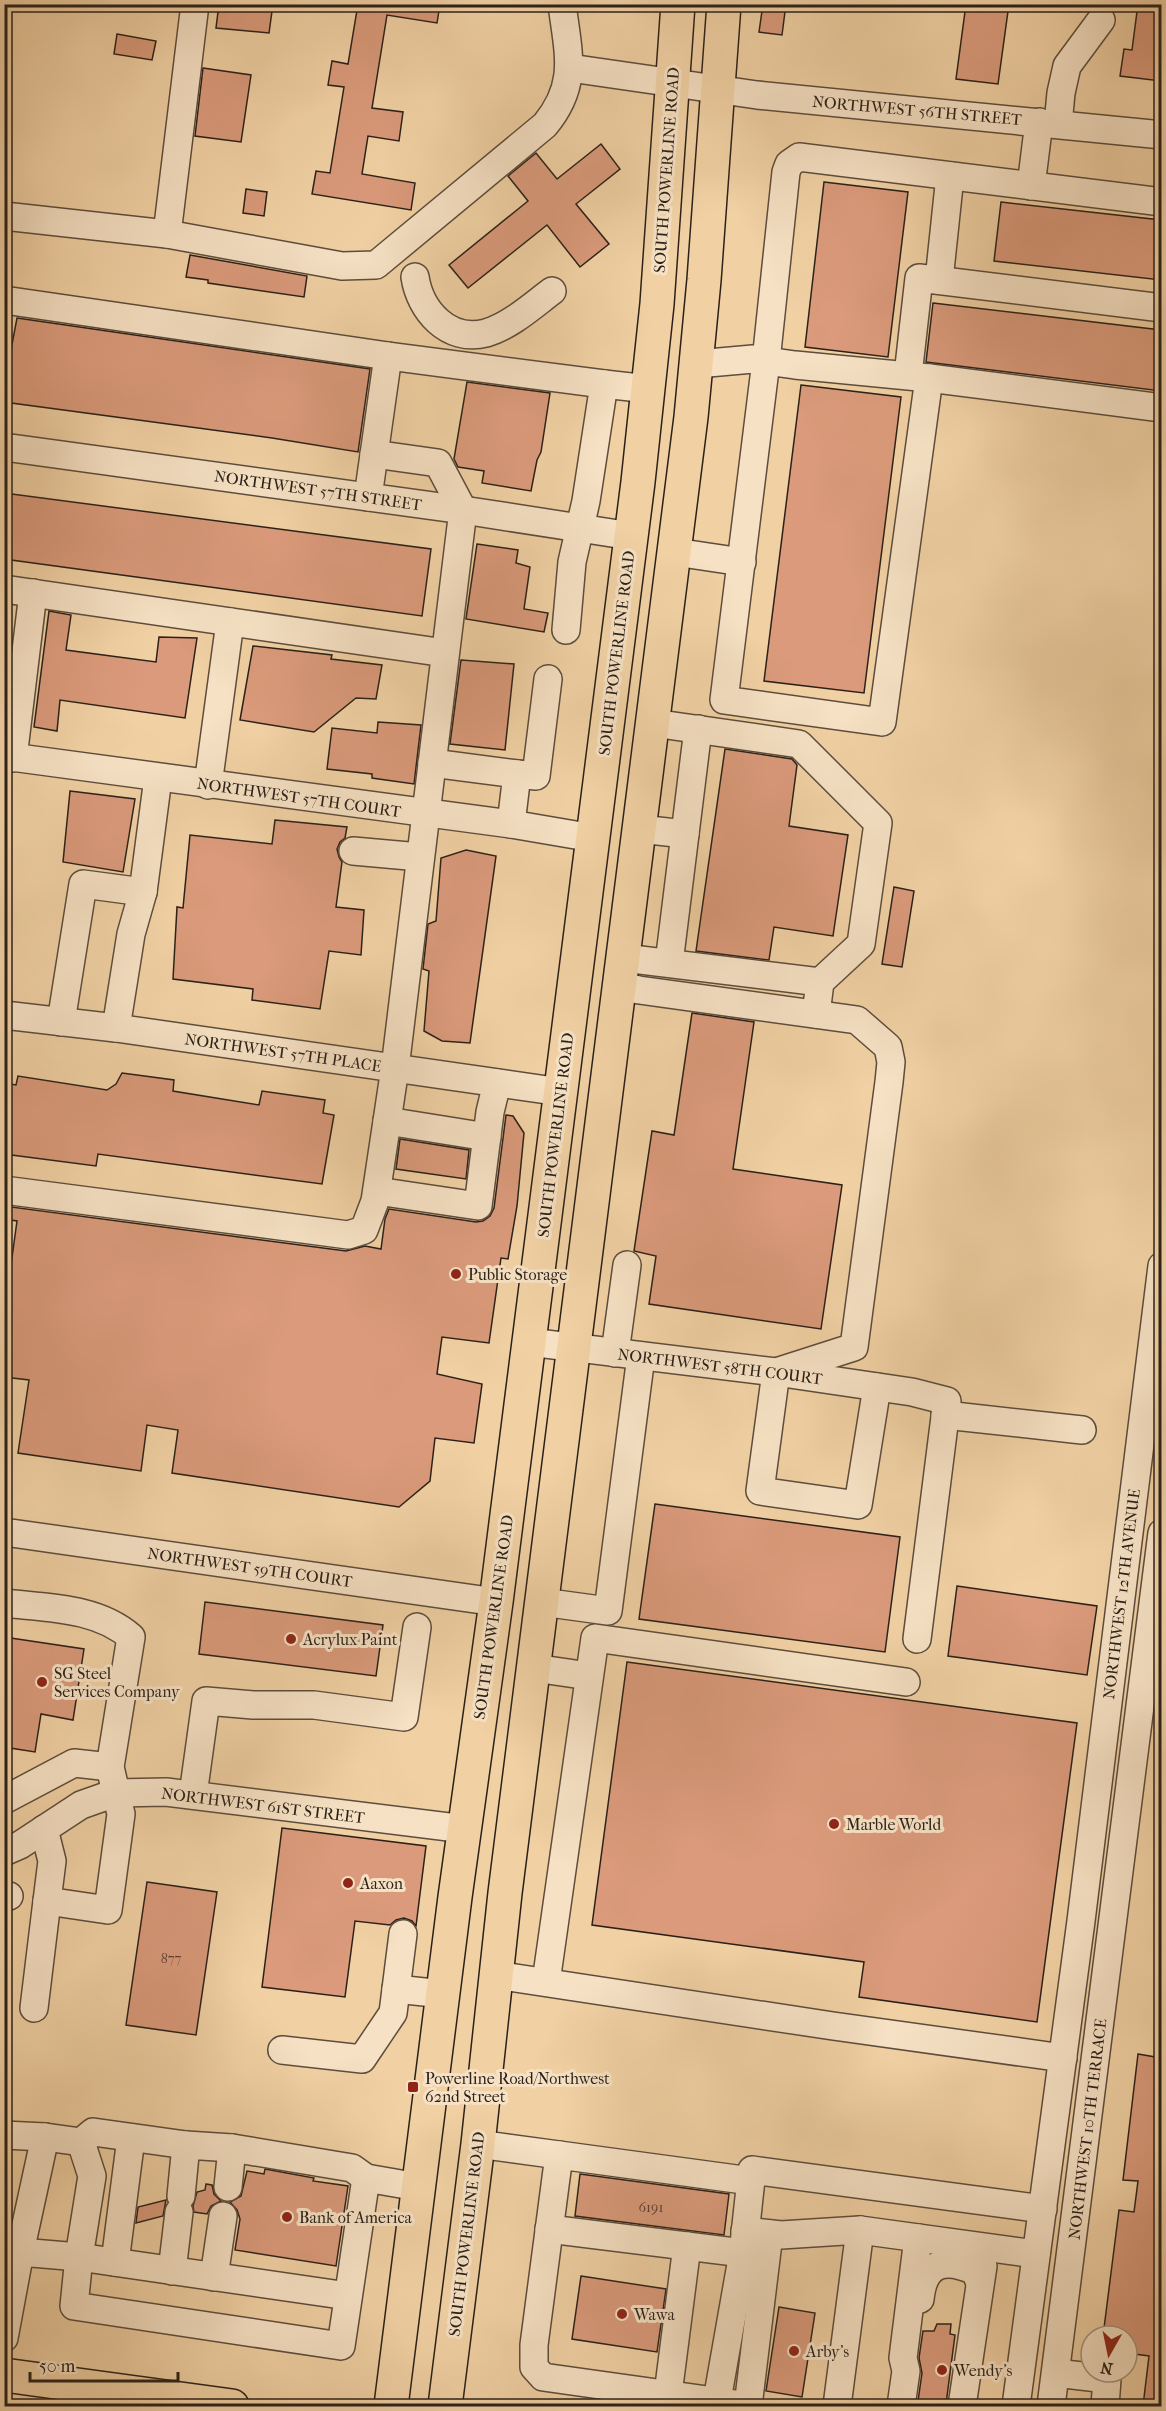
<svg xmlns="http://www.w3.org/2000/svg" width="1166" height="2411" font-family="'IM FELL French Canon',serif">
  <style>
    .building { fill: #da9a7b; stroke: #2b2119; stroke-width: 1.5 }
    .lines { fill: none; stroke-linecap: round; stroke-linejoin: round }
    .minor-casing { stroke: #5c4d3c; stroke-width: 30 }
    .major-casing { stroke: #2b2119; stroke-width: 36 }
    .minor { stroke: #f6e1c4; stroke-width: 27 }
    .major { stroke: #f1d1a4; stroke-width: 33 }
    .poi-dot { fill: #8f2418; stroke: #f6e1c4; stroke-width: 2 }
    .labels { text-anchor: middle; stroke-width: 6; stroke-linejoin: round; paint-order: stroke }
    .number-label { font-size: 14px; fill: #573f32 }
    .street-label { font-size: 16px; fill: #2b2119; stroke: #f6e1c4 }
    .poi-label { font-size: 16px; fill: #2b2119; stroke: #f6e1c4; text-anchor: start }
  </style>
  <rect width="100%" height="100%" fill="#f1d1a4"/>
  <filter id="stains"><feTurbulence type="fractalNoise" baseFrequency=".00333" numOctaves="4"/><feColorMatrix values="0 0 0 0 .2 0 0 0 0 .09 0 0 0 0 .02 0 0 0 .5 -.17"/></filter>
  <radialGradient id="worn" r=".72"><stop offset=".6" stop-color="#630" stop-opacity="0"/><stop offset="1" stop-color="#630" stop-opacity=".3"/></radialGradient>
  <!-- building -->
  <g class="building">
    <polygon points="219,4 273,4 269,33 216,28"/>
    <polygon points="358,4 440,4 437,23 387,15 372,108 403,112 399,141 368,136 362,174 415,183 411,210 312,194 316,171 330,173 344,87 328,85 332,61 348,64"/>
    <polygon points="763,4 786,4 782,35 759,32"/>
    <polygon points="966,4 1009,4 998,84 956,79"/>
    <polygon points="1138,4 1161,4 1161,81 1120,76 1124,49 1132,50"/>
    <polygon points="117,34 156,41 152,60 114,54"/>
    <polygon points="203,68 251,75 241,142 195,136"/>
    <polygon points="601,144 620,169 576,204 609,244 580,267 547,225 468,288 449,265 528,201 508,176 536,153 557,179"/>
    <polygon points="824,182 908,192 888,357 805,347"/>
    <polygon points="246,189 267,192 264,216 243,213"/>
    <polygon points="1001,202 1161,220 1161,280 994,261"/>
    <polygon points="190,255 307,276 304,297 208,283 208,280 186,277"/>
    <polygon points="933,303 1161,330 1161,391 926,362"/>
    <polygon points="17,318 370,369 358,452 272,438 4,402 4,386"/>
    <polygon points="467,382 550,393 541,452 537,460 531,491 482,483 484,471 458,467 454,459"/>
    <polygon points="801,385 901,397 864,693 764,681"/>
    <polygon points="4,493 431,549 422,616 4,559"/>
    <polygon points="477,544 518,550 516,563 530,567 524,609 548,613 544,632 466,619"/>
    <polygon points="49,611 71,615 66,650 156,662 159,637 197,638 185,718 60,700 57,731 34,727"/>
    <polygon points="253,646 332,655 331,659 382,665 376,699 356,698 314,732 240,720"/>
    <polygon points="461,660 514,664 505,750 450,744"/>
    <polygon points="378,722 421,725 414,784 372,778 372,774 327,769 332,728 377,733"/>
    <polygon points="725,749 792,759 797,765 789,826 848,835 833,936 774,927 769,960 696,951"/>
    <polygon points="70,791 135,799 123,872 63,862"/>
    <polygon points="275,820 347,827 345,838 340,842 337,849 339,857 342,862 336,907 364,910 361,955 329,951 320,1009 252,1000 253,989 173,979 177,907 183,908 190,835 272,844"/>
    <polygon points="466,850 496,856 470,1043 442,1041 424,1031 429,971 423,969 428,924 436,921 441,858"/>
    <polygon points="894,887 914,891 902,967 882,964"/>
    <polygon points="692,1013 754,1022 733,1169 842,1185 821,1329 649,1304 656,1256 634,1251 652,1131 674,1135"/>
    <polygon points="122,1073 174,1080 173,1091 259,1105 262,1091 325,1100 323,1113 334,1115 322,1184 98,1154 96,1166 4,1154 4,1083 16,1085 18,1076 107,1090 116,1084"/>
    <polygon points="506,1115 513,1116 524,1133 517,1206 508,1259 501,1258 489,1343 442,1337 437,1374 482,1384 474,1443 435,1438 430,1481 399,1507 172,1473 178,1430 147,1425 141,1471 18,1453 29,1380 4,1377 4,1316 17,1221 4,1219 4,1206 346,1251 365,1246 381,1249 385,1219 389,1209 476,1222 483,1221 490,1216 494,1208"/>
    <polygon points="400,1139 469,1150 466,1179 396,1169"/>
    <polygon points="655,1504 900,1537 885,1652 639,1619"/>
    <polygon points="957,1586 1097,1606 1087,1675 948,1656"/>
    <polygon points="205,1602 383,1625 376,1676 199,1654"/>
    <polygon points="4,1637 84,1649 73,1720 41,1714 35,1752 4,1747"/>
    <polygon points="627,1662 1077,1723 1037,2022 859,1997 864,1962 592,1925"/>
    <polygon points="282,1828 426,1846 416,1926 412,1921 404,1918 396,1920 390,1925 355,1921 345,1997 262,1987"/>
    <polygon points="147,1882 217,1892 196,2035 126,2025"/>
    <polygon points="1138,2054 1161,2058 1161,2406 1143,2406 1149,2356 1127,2353 1127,2336 1103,2336 1119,2210 1134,2212 1138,2181 1123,2180"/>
    <polygon points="265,2169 314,2178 313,2181 348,2186 336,2266 235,2250 240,2219 237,2210 230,2202 241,2196 247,2171 264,2174"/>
    <polygon points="580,2174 729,2194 724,2235 575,2216"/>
    <polygon points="206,2184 212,2185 214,2194 221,2201 211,2206 207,2214 194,2212 193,2206 197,2192 205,2190"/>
    <polygon points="166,2200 163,2216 136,2223 138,2207"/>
    <polygon points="581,2276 666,2289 657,2352 572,2339"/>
    <polygon points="779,2307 815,2313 802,2397 766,2391"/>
    <polygon points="937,2324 951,2324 950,2334 955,2335 946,2404 918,2401 922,2373 919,2358 923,2331 934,2331"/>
  </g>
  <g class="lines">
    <!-- minor casing -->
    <g class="minor-casing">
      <g id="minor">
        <polyline points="570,68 757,95 1162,135"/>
        <polyline points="1058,124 1061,93 1067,66 1101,20"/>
        <polyline points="1031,186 1039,122"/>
        <polyline points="4,216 167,234 195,4"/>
        <path d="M 167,234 L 342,266 L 376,265 L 545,125 C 579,84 568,53 562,4"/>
        <path d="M 415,277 C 420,310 448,343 486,333 C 510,326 532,306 552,291"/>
        <polyline points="939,280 950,176"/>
        <polyline points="4,300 388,356 604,384"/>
        <polyline points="697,364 753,359 795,365 929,378 882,722 724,700 766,361 786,172 789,164 799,157 1162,202"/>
        <polyline points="908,375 919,278 1162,308"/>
        <polyline points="929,378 1162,408"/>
        <polyline points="4,447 463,510 631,536"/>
        <polyline points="368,497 388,356"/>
        <polyline points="675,552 742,562"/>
        <polyline points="4,589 445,653"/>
        <polyline points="566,630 572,562 586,501 604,384 648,389"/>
        <polyline points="653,723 799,744 878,823 861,944 820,982 816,1014"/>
        <polyline points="4,756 511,824 593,838"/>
        <polyline points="13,758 33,593"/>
        <polyline points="432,763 517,774 511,824"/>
        <polyline points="517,774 536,776 548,679"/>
        <polyline points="208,785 230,622"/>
        <polyline points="640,829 685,834"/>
        <polyline points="353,851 420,857"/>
        <polyline points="624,958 820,982"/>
        <polyline points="669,963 698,729"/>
        <polyline points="620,986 639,990 857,1020 888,1047 891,1062 889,1082 854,1347 776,1372 760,1491 858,1505 877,1387"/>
        <polyline points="4,1015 116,1028 561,1092"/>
        <polyline points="61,1022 83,884 143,892 158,778"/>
        <polyline points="116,1028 131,934 143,892"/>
        <polyline points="387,1121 487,1137"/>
        <polyline points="4,1190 348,1235 364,1230 375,1201 395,1068 463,510 438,463 374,454"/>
        <polyline points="377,1191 478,1206 490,1112 497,1083"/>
        <polyline points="529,1342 776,1372 912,1392 947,1401 917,1639"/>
        <polyline points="615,1353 627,1265"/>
        <polyline points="945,1415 1082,1430"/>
        <polyline points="4,1532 496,1602"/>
        <polyline points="542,1602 608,1611 641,1356"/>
        <path d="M 4,1603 C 47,1608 97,1607 131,1637 L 110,1767 L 121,1814 L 108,1910 L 47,1901 L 52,1861 L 44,1829"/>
        <polyline points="534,1668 589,1676"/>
        <polyline points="193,1795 206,1701 253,1705 314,1705 404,1717 417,1627"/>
        <polyline points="4,1800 74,1763 110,1767"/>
        <polyline points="4,1852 20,1845 81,1805 115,1793 166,1792 465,1829"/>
        <polyline points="4,1895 9,1896"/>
        <polyline points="496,1975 833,2026 1063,2058"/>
        <polyline points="546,1982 595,1638 906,1682"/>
        <polyline points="396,1989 443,1994"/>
        <polyline points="34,2008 47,1901"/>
        <polyline points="282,2050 362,2059 393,2013 403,1934"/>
        <polyline points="4,2135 45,2137"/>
        <polyline points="81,2142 92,2176 79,2257 74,2306 341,2346 366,2178 418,2187"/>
        <polyline points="478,2144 559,2155"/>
        <polyline points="228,2187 232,2148 352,2168 366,2178"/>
        <polyline points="181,2196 186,2145 232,2148"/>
        <polyline points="549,2229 743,2253"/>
        <polyline points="745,2231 781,2235 860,2230 1036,2254"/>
        <polyline points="4,2250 20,2252 45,2137 81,2142 93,2132 186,2145"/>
        <polyline points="115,2262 131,2138"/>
        <polyline points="172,2271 179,2212"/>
        <polyline points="214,2277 223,2216"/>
        <path d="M 920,2299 C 924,2263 943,2257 975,2271 L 980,2283"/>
        <polyline points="4,2338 20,2252 79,2257 348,2296"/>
        <polyline points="1056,2373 1107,2379 1105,2406"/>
        <polyline points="668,2394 687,2246"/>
        <polyline points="716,2406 743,2253 752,2170 1043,2209"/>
        <polyline points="748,2406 769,2234"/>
        <polyline points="750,2406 543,2377 534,2367 534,2345 559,2155 751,2181"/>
        <polyline points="837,2406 860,2230"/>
        <polyline points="901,2406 906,2371 903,2358 918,2238"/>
        <polyline points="962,2406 983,2266"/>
        <polyline points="1016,2406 1081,1921 1162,1266"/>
        <polyline points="1051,2406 1162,1533"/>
      </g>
    </g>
    <!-- major casing -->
    <g class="major-casing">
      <g id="major">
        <polyline points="4,2375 232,2406"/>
        <polyline points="391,2406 455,1897 496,1602 638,482 657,304 678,4"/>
        <polyline points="445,2406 478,2144 505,1893 691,417 704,280 724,4"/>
      </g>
    </g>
    <!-- minor -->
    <use href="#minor" class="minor"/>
    <!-- major -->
    <use href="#major" class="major"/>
  </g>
  <!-- markers -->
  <g class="poi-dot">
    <circle cx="456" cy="1274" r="6"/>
    <circle cx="291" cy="1639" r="6"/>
    <circle cx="42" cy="1682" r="6"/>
    <circle cx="834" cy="1824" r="6"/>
    <circle cx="348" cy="1883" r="6"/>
    <rect x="407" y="2081" width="12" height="12" rx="3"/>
    <circle cx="287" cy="2217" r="6"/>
    <circle cx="622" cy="2314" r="6"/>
    <circle cx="794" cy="2351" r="6"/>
    <circle cx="942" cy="2370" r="6"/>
  </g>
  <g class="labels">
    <!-- number labels -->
    <g class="number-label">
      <text x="171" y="1963">877</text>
      <text x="651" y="2212">6191</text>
    </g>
    <!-- street labels -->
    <g class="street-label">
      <text transform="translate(917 110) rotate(5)" y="6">NORTHWEST 56TH STREET</text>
      <text transform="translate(666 170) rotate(-86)" y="6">SOUTH POWERLINE ROAD</text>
      <text transform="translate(318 490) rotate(8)" y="6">NORTHWEST 57TH STREET</text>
      <text transform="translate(616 653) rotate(-83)" y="6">SOUTH POWERLINE ROAD</text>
      <text transform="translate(299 797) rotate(8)" y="6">NORTHWEST 57TH COURT</text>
      <text transform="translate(283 1052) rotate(8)" y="6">NORTHWEST 57TH PLACE</text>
      <text transform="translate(555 1135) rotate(-83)" y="6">SOUTH POWERLINE ROAD</text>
      <text transform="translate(720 1366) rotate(7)" y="6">NORTHWEST 58TH COURT</text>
      <text transform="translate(250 1567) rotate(8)" y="6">NORTHWEST 59TH COURT</text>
      <text transform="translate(1121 1594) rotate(-83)" y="6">NORTHWEST 12TH AVENUE</text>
      <text transform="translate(493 1617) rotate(-82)" y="6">SOUTH POWERLINE ROAD</text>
      <text transform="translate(263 1805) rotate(7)" y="6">NORTHWEST 61ST STREET</text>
      <text transform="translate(1087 2129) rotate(-83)" y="6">NORTHWEST 10TH TERRACE</text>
      <text transform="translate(466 2234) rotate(-83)" y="6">SOUTH POWERLINE ROAD</text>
    </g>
    <!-- poi labels -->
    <g class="poi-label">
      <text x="468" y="1280">Public Storage</text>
      <text x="303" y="1645">Acrylux Paint</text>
      <text x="54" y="1679">SG Steel<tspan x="54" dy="18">Services Company</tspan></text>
      <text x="846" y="1830">Marble World</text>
      <text x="360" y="1889">Aaxon</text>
      <text x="425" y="2084">Powerline Road/Northwest<tspan x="425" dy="18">62nd Street</tspan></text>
      <text x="299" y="2223">Bank of America</text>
      <text x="634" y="2320">Wawa</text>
      <text x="806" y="2357">Arby's</text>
      <text x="954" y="2376">Wendy's</text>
    </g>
  </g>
  <!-- margin -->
  <rect width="1166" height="2411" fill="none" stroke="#f1d1a4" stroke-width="24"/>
  <rect x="6" y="6" width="1154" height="2399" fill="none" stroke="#2b2119" stroke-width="3"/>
  <rect x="12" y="12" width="1142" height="2387" fill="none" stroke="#2b2119" stroke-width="1.5"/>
  <!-- north arrow -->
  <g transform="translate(1109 2354) rotate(189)"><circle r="28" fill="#f6e1c4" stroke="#a59480" stroke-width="1.5"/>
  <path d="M0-4.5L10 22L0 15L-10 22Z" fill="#8f2418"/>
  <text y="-9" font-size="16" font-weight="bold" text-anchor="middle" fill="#2b2119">N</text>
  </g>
  <!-- scale -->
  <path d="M30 2372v9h148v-9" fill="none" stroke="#2b2119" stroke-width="3"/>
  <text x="39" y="2372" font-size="18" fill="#2b2119" stroke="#f6e1c4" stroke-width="4.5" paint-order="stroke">50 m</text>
  <rect width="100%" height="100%" filter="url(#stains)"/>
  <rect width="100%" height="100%" fill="url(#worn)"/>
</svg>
